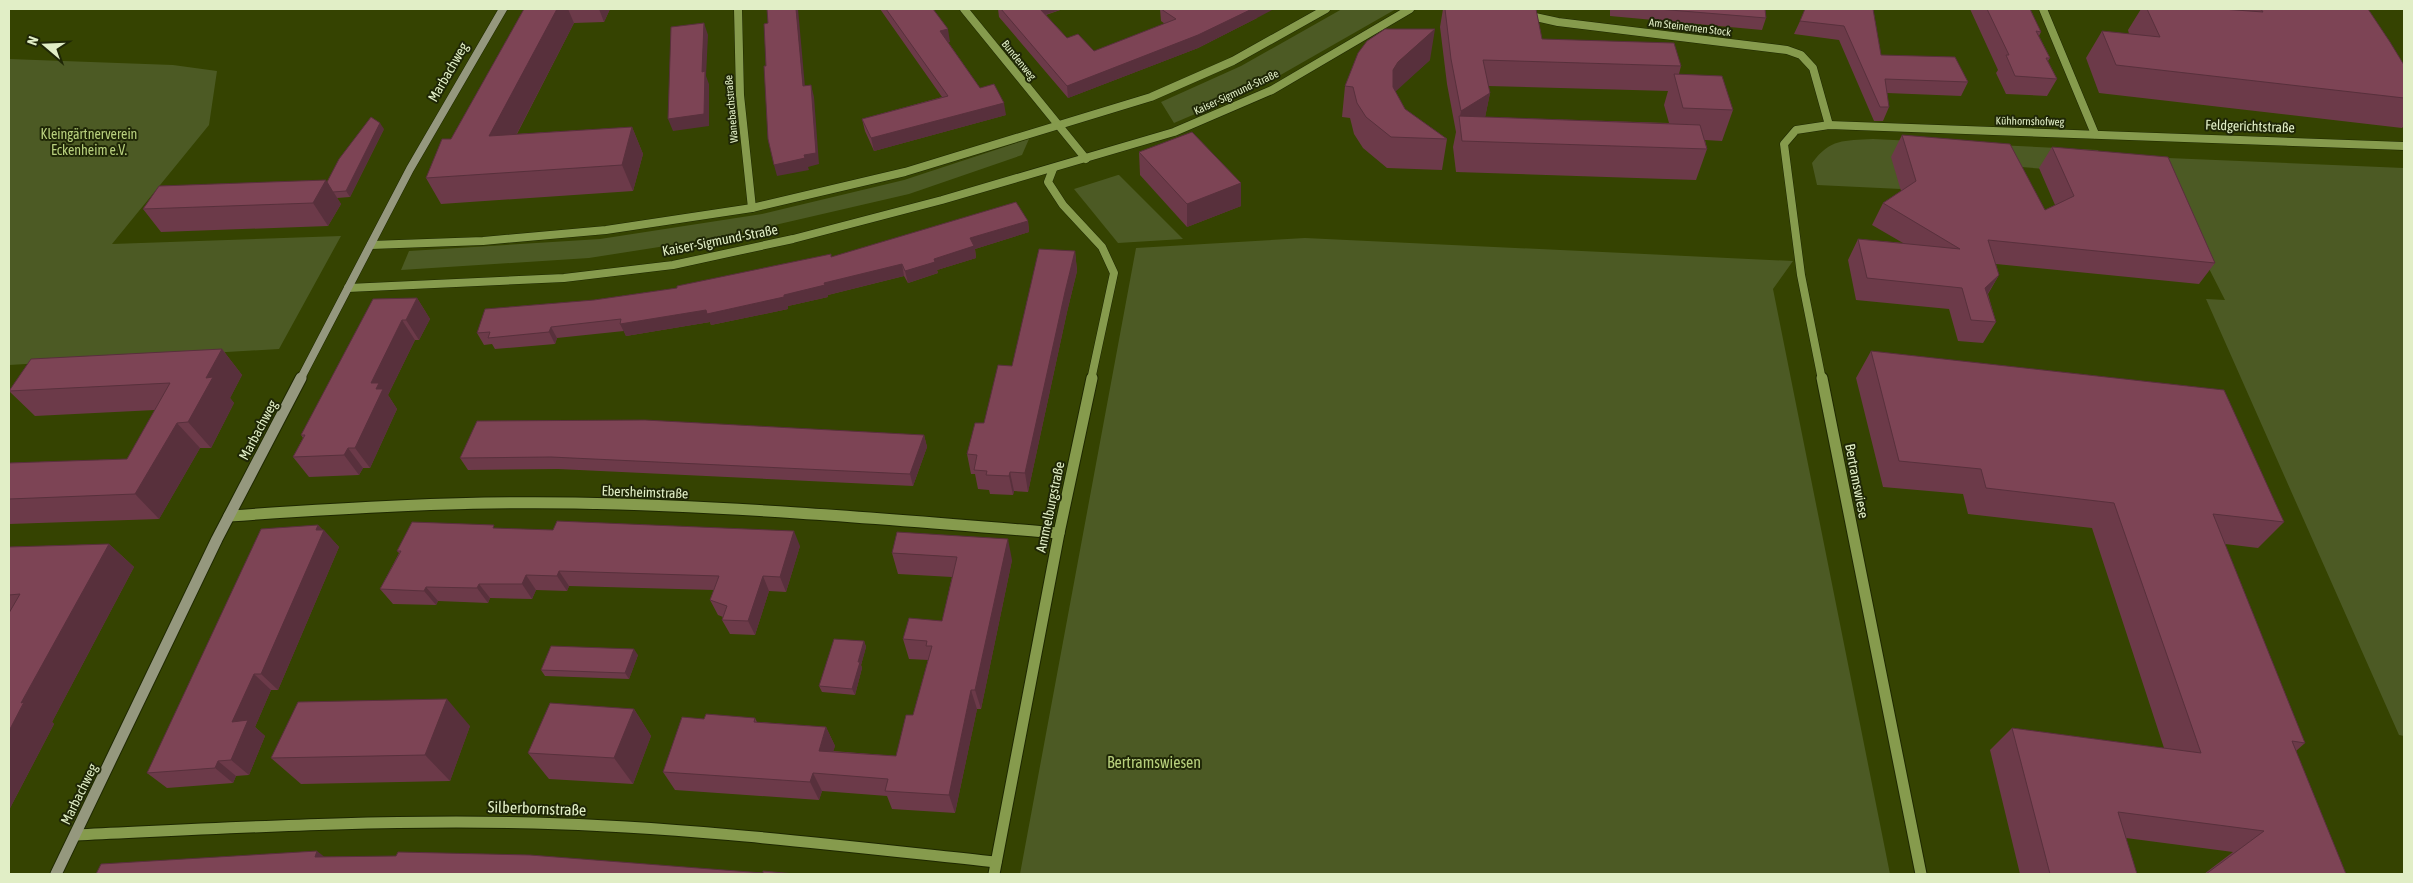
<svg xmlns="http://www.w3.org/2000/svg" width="2413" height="883" font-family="'Asap Condensed',sans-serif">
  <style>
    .green { fill: #4c5a24 }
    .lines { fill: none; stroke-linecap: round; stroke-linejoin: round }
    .street-far1-casing { stroke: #1e2800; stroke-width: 9 }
    .street-casing { stroke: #1e2800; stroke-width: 13 }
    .secondary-far1-casing { stroke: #1e2800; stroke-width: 9 }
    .secondary-casing { stroke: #1e2800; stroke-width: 13 }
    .street-far1 { stroke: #869b4d; stroke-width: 8 }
    .street { stroke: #869b4d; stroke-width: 11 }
    .secondary-far1 { stroke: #95987e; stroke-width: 8 }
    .secondary { stroke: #95987e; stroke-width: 11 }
    .wall { fill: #6c3a49; fill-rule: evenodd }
    .shaded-wall { fill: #58303c }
    .building { fill: #7d4455; stroke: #58303c }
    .labels { text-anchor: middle; stroke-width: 4; stroke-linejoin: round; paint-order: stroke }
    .far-street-label { font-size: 11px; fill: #e1eec6; stroke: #1f2706 }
    .street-label { font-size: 14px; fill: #e1eec6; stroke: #1f2706 }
    .park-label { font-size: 14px; fill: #b8d07d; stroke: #1f2706 }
    .near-park-label { font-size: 16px; fill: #b8d07d; stroke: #1f2706 }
    .near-street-label { font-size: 16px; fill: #e1eec6; stroke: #1f2706 }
  </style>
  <rect width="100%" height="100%" fill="#354301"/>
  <!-- green -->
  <g class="green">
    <polygon points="1342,9 1396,9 1263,85 1174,123 1161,102 1241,66"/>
    <polygon points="9,59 173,65 217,71 209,125 112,244 341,236 279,349 9,365"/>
    <polygon points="1029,139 1022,155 909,194 723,237 589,258 401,270 409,251 600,239 762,214 904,180"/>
    <path d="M 1873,139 L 2098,150 L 2110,174 L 1892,157 L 1901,189 L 1817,185 L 1812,163 C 1831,138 1843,141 1873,139 Z"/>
    <polygon points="2144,157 2404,168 2404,736 2399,735 2206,299 2225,300 2199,249"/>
    <polygon points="1118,175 1119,175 1183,239 1118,243 1074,189"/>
    <polygon points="1305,238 1793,261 1773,289 1890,874 1020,874 1136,248"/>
  </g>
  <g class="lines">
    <!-- street-far1 casing -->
    <g class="street-far1-casing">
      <g id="street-far1">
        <polyline points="738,9 740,95 752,208"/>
        <polyline points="964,9 1086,159"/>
        <polyline points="1499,9 1558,22 1787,50 1801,55 1813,68 1829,125"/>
        <polyline points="2043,9 2095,134"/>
        <polyline points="1053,169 1048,182 1063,205 1102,247 1114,273 1091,380"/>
        <polyline points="371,245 483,241 606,230 752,208 905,172 1151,97 1233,61 1326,9"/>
        <polyline points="348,288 564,278 673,265 793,239 942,200 1174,132 1272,90 1410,9"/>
        <polyline points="1822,380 1801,275 1784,144 1796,130 1829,125 2404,146"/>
      </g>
    </g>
    <!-- street casing -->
    <g class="street-casing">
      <g id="street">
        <polyline points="1822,378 1921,874"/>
        <path d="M 229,516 C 344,508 460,501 575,503 C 737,506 898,520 1059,533"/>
        <path d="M 76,835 C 229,828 381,819 534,823 C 689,827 843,846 996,862"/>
        <polyline points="994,874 1059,533 1092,378"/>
      </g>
    </g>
    <!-- secondary-far1 casing -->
    <g class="secondary-far1-casing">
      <polyline id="secondary-far1" points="300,380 410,169 503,9"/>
    </g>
    <!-- secondary casing -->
    <g class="secondary-casing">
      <polyline id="secondary" points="56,874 217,539 301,378"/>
    </g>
    <!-- street-far1 -->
    <use href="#street-far1" class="street-far1"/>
    <!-- street -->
    <use href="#street" class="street"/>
    <!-- secondary-far1 -->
    <use href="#secondary-far1" class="secondary-far1"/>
    <!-- secondary -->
    <use href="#secondary" class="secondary"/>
  </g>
  <!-- wall -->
  <g class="wall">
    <polygon points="524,9 610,9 604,22 574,23 517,134 632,127 643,154 633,191 441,204 426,178 451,139"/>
    <polygon points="880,9 933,9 950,42 948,42 980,88 1006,115 874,151 865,131 862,119 942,97"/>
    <polygon points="998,9 1063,9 1046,15 1067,38 1094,51 1165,24 1161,21 1160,9 1257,18 1198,48 1068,98 999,17"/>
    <path d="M 1443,9 L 1536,9 L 1542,39 L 1681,66 L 1679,74 L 1733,110 L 1722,141 L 1705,140 L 1707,149 L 1696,180 L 1456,172 L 1453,147 L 1456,132 L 1447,84 L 1440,27 ZM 1488,86 L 1668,91 L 1664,105 L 1669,123 L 1485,117 L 1490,93 Z"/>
    <polygon points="1610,9 1765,9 1766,18 1762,30 1610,16"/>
    <polygon points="1873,9 1881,55 1968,82 1961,96 1887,93 1889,107 1883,121 1874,121 1839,40 1794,34 1800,21"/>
    <polygon points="1970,9 2030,9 2041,32 2039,36 2050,58 2048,61 2057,79 2047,96 2006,94 1996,73 1998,70"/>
    <polygon points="2141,9 2368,9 2404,65 2404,126 2402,128 2099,93 2086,58 2102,31 2129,34 2128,30"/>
    <polygon points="1430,60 1395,91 1405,109 1447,139 1442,170 1387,168 1363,148 1354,134 1350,118 1342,117 1345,86"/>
    <polygon points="384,129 350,197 337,198 341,204 328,226 161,232 143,209 327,182"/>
    <polygon points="1902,135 2045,210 2055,205 2039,168 2052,147 2215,263 2199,284 1996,264 1999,275 1988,294 1996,322 1983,343 1958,341 1949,309 1856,300 1848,260 1858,239 1903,243 1872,225 1883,203 1901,191 1891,157"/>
    <polygon points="1139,152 1241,206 1187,227 1140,175"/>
    <polygon points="1028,221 1029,232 975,249 976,258 937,270 938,273 908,283 904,276 828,295 828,297 788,306 788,309 711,325 710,322 626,336 624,331 557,338 555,344 495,349 492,344 484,345 477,333 594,300 677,288 831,257"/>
    <polygon points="1075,251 1077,271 1067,312 1028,492 1014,491 1013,495 990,494 989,490 978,489 975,474 971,474 967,454 984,423 1012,366"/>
    <polygon points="417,298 430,319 419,340 415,340 388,395 397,409 370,468 363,468 359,475 309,477 293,457 303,438 301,435"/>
    <polygon points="222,349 242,375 230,398 234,403 211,448 200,448 159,519 9,524 9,463 127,459 155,410 35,416 9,391"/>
    <polygon points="1871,351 2284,522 2258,548 2225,544 2305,743 2296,751 2346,874 2204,874 2233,852 2126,838 2137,874 2020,874 1990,750 2012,728 2164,748 2092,528 1968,514 1963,494 1883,487 1856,378"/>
    <polygon points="924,435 927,447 913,486 558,469 468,470 460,458"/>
    <polygon points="318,525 339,547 278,690 271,690 255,727 265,736 249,775 236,776 233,783 167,788 147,773"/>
    <polygon points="497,529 800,546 786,592 769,591 755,635 730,634 722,620 723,617 718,615 710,600 714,590 569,586 567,591 536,590 532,599 490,598 488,603 438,601 436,605 393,604 380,589 399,553 397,551"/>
    <polygon points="109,544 134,567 52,722 54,724 9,810 9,547"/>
    <polygon points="892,553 1012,560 981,709 977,709 955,813 892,809 887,796 822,791 819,800 675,790 663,772 704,719 755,718 757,722 826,727 835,746 833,751 896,756 913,715 928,660 909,659 903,639 942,621 952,577 898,574"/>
    <polygon points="864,641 866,647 861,665 862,668 855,695 822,692 819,686"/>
    <polygon points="638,655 629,679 545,676 541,670"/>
    <polygon points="634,709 651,736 633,784 549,779 528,753"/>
    <polygon points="470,726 450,781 301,784 271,758"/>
  </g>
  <!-- shaded-wall -->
  <g class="shaded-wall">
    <polygon points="557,9 568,9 574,23 502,162 489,136"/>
    <polygon points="599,9 610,9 604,22"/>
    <polygon points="796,9 798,9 806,98 803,86"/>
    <polygon points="1037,9 1063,9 1038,17"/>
    <polygon points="1252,9 1274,9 1257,18 1198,48 1068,98 1067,86"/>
    <polygon points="704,23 708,35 706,76 709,84 709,126 673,131 668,119 702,72"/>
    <polygon points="948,29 950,42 942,44 940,31"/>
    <polygon points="1435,29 1430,60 1394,93 1389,100 1393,70 1398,62"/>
    <polygon points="811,85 814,97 819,164 808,167 809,170 777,176 774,165 804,155"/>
    <polygon points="1490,93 1485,118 1459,121 1461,111"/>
    <polygon points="1004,103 1006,115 874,151 871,138"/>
    <polygon points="380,123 384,129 350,197 346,191"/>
    <polygon points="632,127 643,154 633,191 622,165"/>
    <polygon points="326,180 341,204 328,226 313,203"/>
    <polygon points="1241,183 1241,206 1187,227 1187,204"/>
    <polygon points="1028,221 1029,232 975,249 976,258 937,270 938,273 908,283 905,271 934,259 970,238"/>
    <polygon points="1075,251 1077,271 1067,312 1028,492 1025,473 1065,292"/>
    <polygon points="902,264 904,276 828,295 828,297 788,306 788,309 711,325 710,322 626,336 620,324 706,310 784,295 824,283"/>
    <polygon points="1999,275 1986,296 1985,288"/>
    <polygon points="417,298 430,319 419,340 406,320"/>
    <polygon points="402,320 415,340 388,395 397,409 370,468 355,448 371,383"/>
    <polygon points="551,327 557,338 555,344 549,332"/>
    <polygon points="222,349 242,375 230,398 234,403 211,448 188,422 206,378"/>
    <polygon points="177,423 200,448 159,519 135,494"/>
    <polygon points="924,435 927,447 913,486 910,474"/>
    <polygon points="348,448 363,468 359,475 344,455"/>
    <polygon points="1010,472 1014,491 1013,495 1009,476"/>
    <polygon points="318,525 324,531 324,530 339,547 278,690 261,674"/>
    <polygon points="794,531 800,546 786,592 780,577"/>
    <polygon points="1008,539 1012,560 981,709 975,690"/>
    <polygon points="109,544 134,567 52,722 54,724 9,810 9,731 21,703"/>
    <polygon points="559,571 569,586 567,591 557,576"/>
    <polygon points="526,575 536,590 532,599 522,584"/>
    <polygon points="763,576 769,591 755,635 748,621"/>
    <polygon points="479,584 490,598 488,603 477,588"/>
    <polygon points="426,587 438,601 436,605 424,591"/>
    <polygon points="864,641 866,647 861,665 862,668 855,695 852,689 858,662"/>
    <polygon points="634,649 638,655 629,679 625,673"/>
    <polygon points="254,674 271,690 255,727 265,736 249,775 231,760 232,722"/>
    <polygon points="971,690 977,709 955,813 949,795"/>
    <polygon points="447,699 470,726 450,781 425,755"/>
    <polygon points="634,709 651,736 633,784 614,758"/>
    <polygon points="826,727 835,746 828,769 819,751"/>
    <polygon points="218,761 236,776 233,783 215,768"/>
    <polygon points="813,773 822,791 819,800 810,782"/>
    <polygon points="317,851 341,870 315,857"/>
  </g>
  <!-- building -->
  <g class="building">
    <polygon points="524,9 557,9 489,136 632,127 622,165 426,178 442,139 451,139"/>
    <polygon points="767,9 796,9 803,86 811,85 816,153 804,155 805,158 774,165 768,139 764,66 766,66 764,24 768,23"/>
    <polygon points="886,9 933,9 948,29 940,31 980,88 994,84 1004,103 871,138 862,119 948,96"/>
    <polygon points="1001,9 1040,9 1067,38 1078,34 1094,51 1176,19 1161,9 1252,9 1198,35 1067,86"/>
    <polygon points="1445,9 1536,9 1542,39 1674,43 1681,66 1483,60 1490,93 1461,111 1451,59"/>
    <polygon points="1658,9 1765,9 1766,18"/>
    <polygon points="1805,9 1873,9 1881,55 1955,57 1968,82 1885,79 1889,107 1880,107 1844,26 1800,21"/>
    <polygon points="1987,9 2030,9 2041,32 2036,31 2050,58 2046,58 2057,79 2015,76 2006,55 2009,55"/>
    <polygon points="2147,9 2222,9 2263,12 2261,9 2368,9 2390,42 2404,65 2404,98 2116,65 2102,31 2160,37"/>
    <polygon points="704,23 702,72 705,71 704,114 668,119 671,27"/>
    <polygon points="1385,29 1435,29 1398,62 1393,70 1393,87 1405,109 1447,139 1391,137 1366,117 1357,103 1353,87 1345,86 1358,53 1367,41"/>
    <polygon points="1674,74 1722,76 1733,110 1683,108"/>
    <polygon points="1459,116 1700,125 1707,149 1462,141"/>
    <polygon points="371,117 380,123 346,191 333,192 327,182 339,159"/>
    <polygon points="1192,132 1241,183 1187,204 1139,152"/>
    <polygon points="1902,135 2010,144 2045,210 2074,196 2052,147 2168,157 2215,263 1988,240 1999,275 1985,288 1996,322 1971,320 1962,288 1867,278 1858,239 1960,249 1883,203 1916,181"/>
    <polygon points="326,180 313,203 143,209 159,186"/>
    <polygon points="1016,202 1028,221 970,238 974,246 934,259 935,262 905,271 902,264 824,283 825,285 784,295 784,297 707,314 706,310 620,324 621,319 551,327 549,332 488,338 490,332 477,333 485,309 594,300 677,288 677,286 831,254 831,257"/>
    <polygon points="1039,249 1075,251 1065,292 1025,473 1010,472 1009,476 986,475 987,471 974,470 977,455 967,454 975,423 984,423 998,365 1012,366"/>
    <polygon points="417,298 406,320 402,320 371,383 379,383 376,389 383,389 355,448 348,448 344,455 293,457 305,435 301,435 373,299"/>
    <polygon points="222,349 206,378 213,377 188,422 177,423 135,494 9,499 9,463 127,459 170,383 9,391 31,359"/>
    <polygon points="1871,351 2224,390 2284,522 2213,514 2305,743 2292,741 2346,874 2206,874 2264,831 2118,812 2137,874 2050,874 2012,728 2201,753 2114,503 1986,488 1981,469 1899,461"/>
    <polygon points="645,420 924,435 910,474 551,457 460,458 477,421"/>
    <polygon points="557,521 794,531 780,577 763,576 748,621 722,620 727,606 710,600 719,576 559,571 557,576 526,575 522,584 479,584 477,588 426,587 424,591 380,589 401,551 397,551 412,522 494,525 493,528 553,530"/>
    <polygon points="318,525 316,530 324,530 261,674 254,674 232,722 248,720 231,760 218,761 215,768 147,773 261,529"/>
    <polygon points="897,532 1008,539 975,690 971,690 949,795 885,791 888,779 813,773 810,782 663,772 682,717 704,719 706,714 755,718 754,722 826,727 819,751 896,756 906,715 913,715 932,646 926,646 927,641 903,639 909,618 942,621 957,557 892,553"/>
    <polygon points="109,544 21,703 24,702 9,731 9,613 20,594 9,595 9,547"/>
    <polygon points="834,639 864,641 858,662 860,662 852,689 819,686"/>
    <polygon points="551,646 634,649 625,673 541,670"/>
    <polygon points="447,699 425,755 271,758 298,702"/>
    <polygon points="550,703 634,709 614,758 528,753"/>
    <polygon points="317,851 315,857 396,856 398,852 530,855 763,873 763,871 795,874 96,874 101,864"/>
  </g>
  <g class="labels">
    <!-- far-street labels -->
    <g class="far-street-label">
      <text transform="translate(1690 27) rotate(7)" y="4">Am Steinernen Stock</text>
      <text transform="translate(1019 60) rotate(51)" y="4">Bundenweg</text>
      <text transform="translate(1236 92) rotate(-25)" y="4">Kaiser-Sigmund-Straße</text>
      <text transform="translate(731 109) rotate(-95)" y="4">Wanebachstraße</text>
      <text transform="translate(2030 121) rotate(1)" y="4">Kühhornshofweg</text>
    </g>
    <!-- street labels -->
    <g class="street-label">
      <text transform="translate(448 72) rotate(-60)" y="5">Marbachweg</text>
      <text transform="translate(2250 126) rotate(2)" y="5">Feldgerichtstraße</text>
      <text transform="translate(720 240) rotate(-11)" y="5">Kaiser-Sigmund-Straße</text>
      <text transform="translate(258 430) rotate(-62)" y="5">Marbachweg</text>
      <text transform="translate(1857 481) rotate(79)" y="5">Bertramswiese</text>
      <text transform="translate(645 492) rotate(2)" y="5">Ebersheimstraße</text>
      <text transform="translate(1050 507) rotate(-78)" y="5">Ammelburgstraße</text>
      <text transform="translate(79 794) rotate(-64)" y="5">Marbachweg</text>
    </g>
    <!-- park labels -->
    <g class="park-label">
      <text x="89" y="139">Kleingärtnerverein<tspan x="89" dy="16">Eckenheim e.V.</tspan></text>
    </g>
    <!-- near-park labels -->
    <g class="near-park-label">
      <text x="1154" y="768">Bertramswiesen</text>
    </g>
    <!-- near-street labels -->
    <g class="near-street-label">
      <text transform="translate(537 808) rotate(2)" y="6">Silberbornstraße</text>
    </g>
  </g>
  <!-- border -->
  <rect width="2413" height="883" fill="none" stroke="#e1eec6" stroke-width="20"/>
  <!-- north arrow -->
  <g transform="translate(45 45) rotate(289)" stroke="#1f2706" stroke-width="4" paint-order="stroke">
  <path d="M0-4L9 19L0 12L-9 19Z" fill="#e1eec6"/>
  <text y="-8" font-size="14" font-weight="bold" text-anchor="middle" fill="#e1eec6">N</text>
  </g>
</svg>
